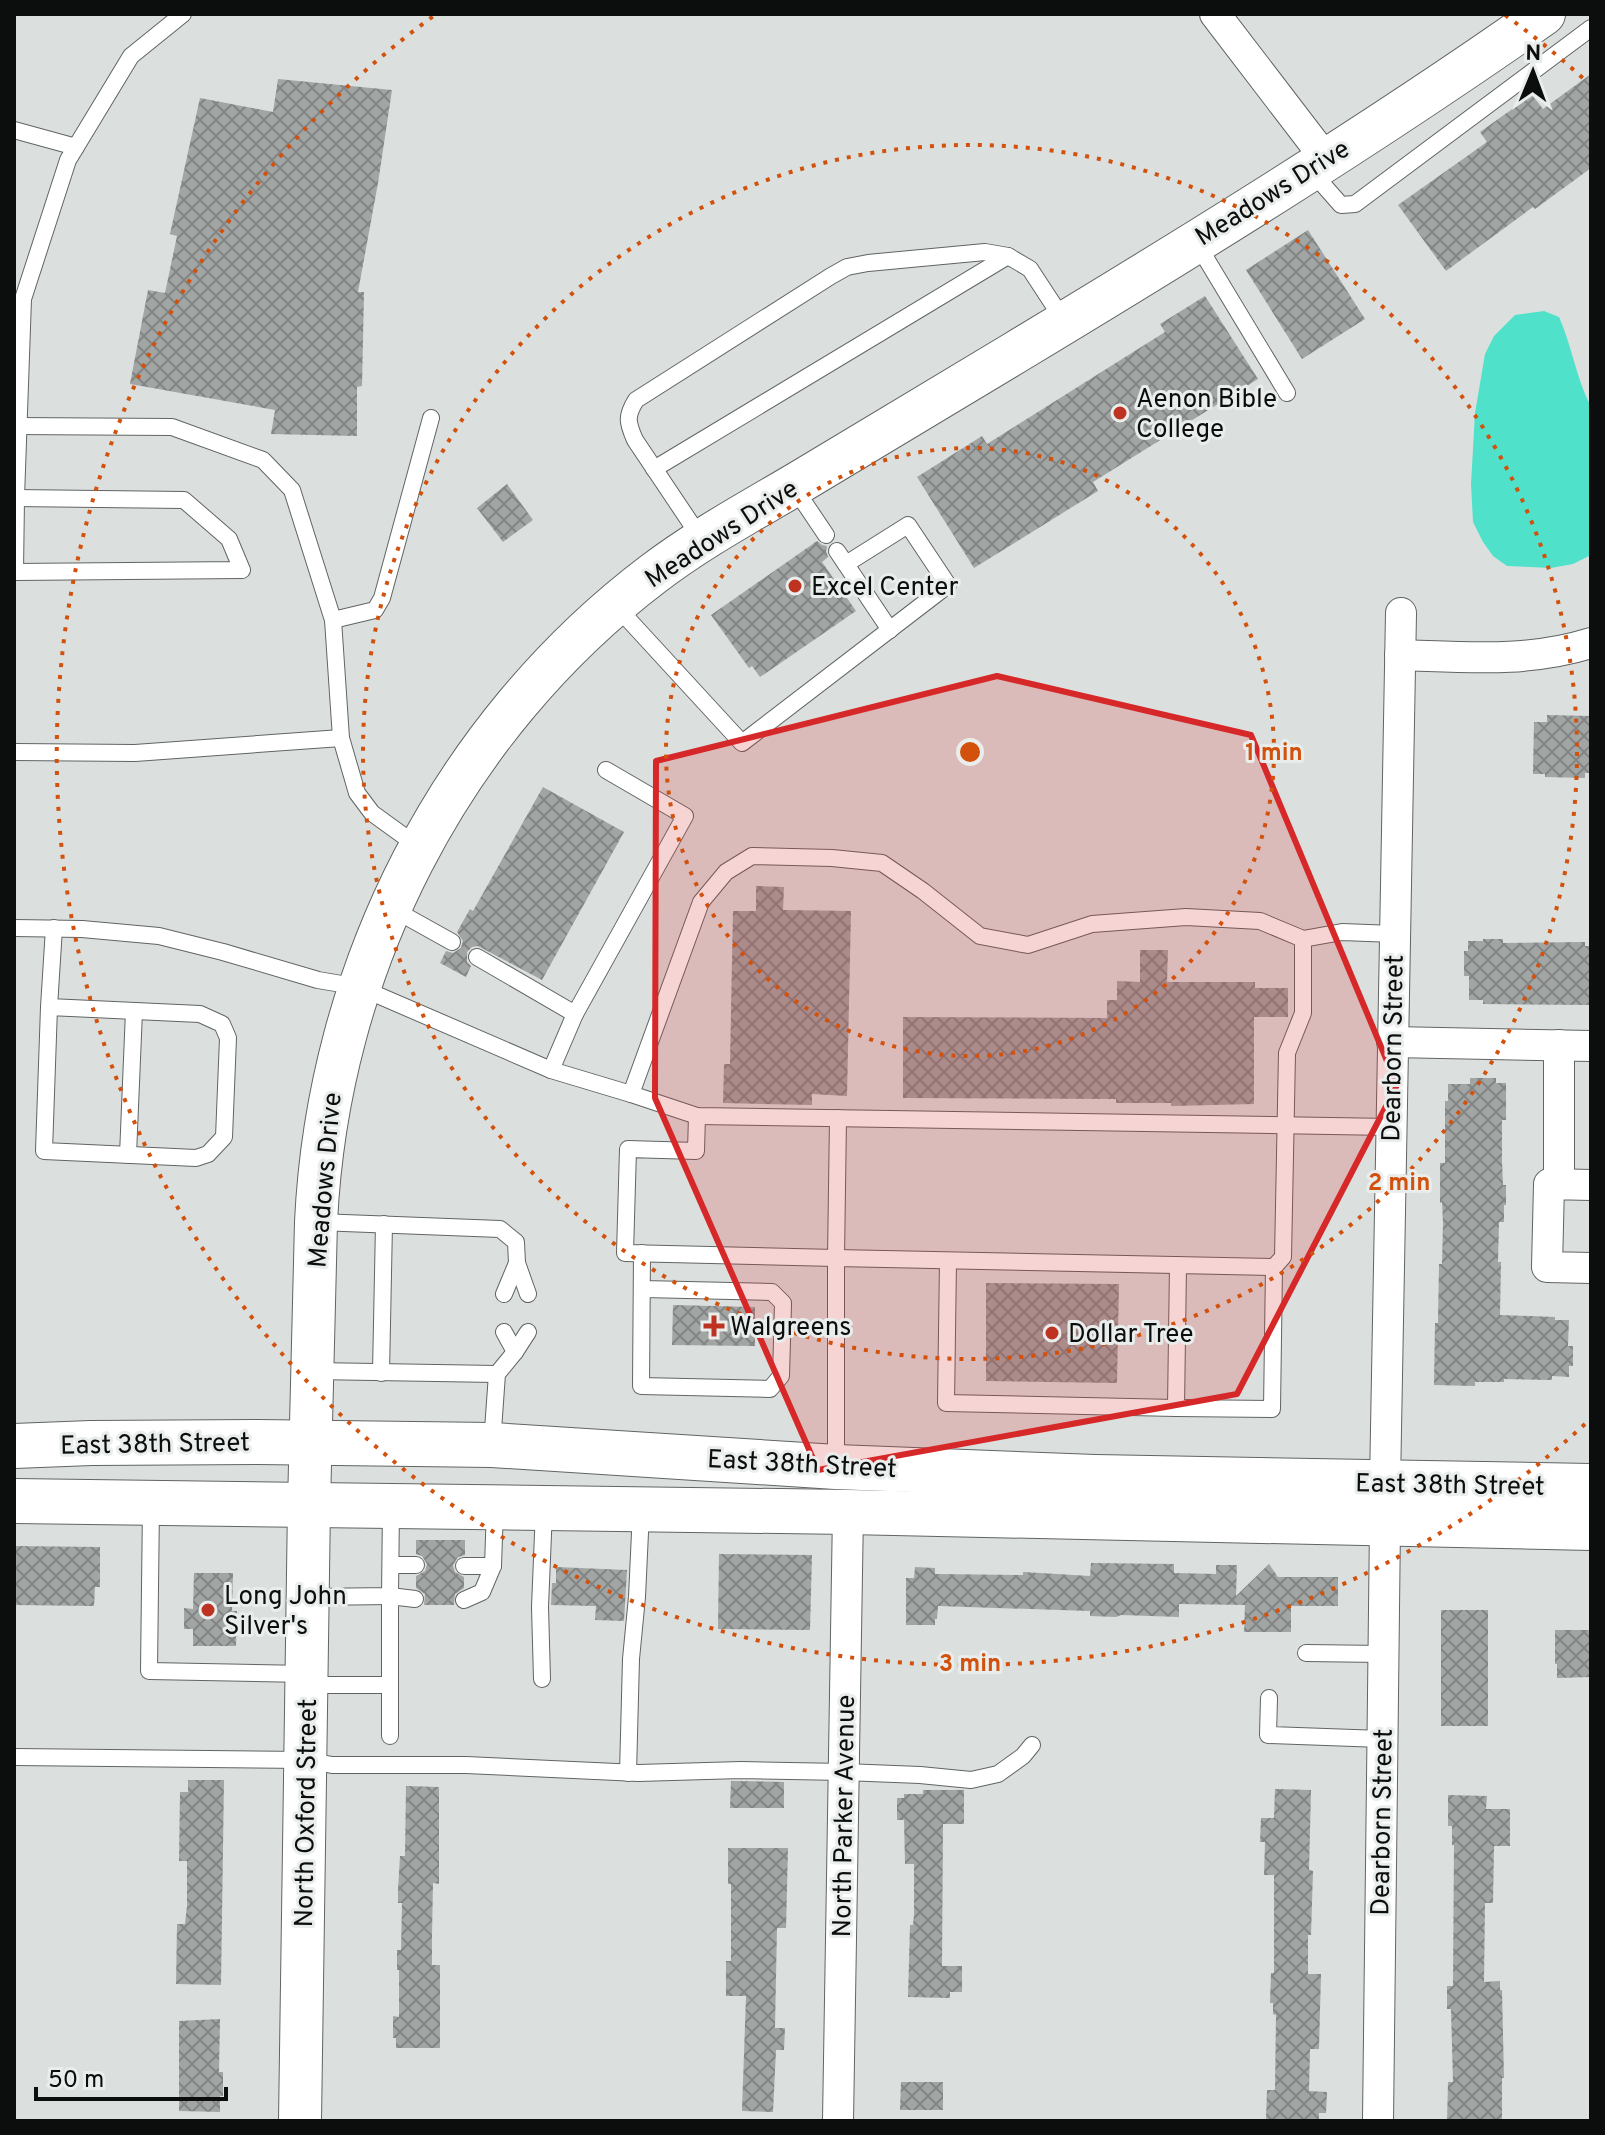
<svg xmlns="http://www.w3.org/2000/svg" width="1605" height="2135" font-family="Overpass,sans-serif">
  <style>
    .water { fill: #4fe1c9 }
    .building { fill: url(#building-cross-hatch) }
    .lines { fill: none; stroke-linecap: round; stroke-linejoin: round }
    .lane-casing { stroke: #616464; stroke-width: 18 }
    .street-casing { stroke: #616464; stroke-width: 32 }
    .secondary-casing { stroke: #616464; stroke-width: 44 }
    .primary-casing { stroke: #616464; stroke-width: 46 }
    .lane { stroke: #fff; stroke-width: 16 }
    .street { stroke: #fff; stroke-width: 30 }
    .secondary { stroke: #fff; stroke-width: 42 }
    .primary { stroke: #fff; stroke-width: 44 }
    .marked { fill: #d62828; fill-opacity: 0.2; stroke: #d62828; stroke-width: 6; stroke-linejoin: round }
    .ring { fill: none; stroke: #d2510c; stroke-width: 4; stroke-dasharray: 4 8 }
    .poi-dot { fill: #be3221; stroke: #e9edec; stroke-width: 3 }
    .labels { text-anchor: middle; stroke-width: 6; stroke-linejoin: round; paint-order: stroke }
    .street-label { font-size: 26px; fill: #0c0d0d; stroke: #e9edec }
    .poi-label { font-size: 26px; fill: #0c0d0d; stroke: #e9edec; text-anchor: start }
    .centre { fill: #d2510c; stroke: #e9edec; stroke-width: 4 }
    .ring-label { font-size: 24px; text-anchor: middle; font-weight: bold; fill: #d2510c; stroke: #e9edec; stroke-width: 6; stroke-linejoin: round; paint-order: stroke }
  </style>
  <defs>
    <pattern id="building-cross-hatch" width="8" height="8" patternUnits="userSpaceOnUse" patternTransform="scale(2)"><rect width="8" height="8" fill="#a1a5a4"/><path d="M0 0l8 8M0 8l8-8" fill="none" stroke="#828584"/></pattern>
  </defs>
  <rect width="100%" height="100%" fill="#dbe0df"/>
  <!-- water -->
  <path class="water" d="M 1544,311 L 1559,317 C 1572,346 1576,378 1591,407 L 1591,555 L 1573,564 L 1551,568 L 1507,566 L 1493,556 L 1483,542 L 1473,522 L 1471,484 L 1475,413 L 1485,354 L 1494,336 L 1515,315 Z"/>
  <!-- building -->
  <g class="building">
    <polygon points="1591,74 1591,168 1535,209 1533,207 1446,271 1398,205 1487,142 1480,132 1532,95 1543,109"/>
    <polygon points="278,79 392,90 378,183 358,292 364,292 362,386 357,387 357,436 271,434 275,410 130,384 148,290 165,293 177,236 170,234 200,98 273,112"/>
    <polygon points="1308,230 1365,319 1302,359 1246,270"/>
    <polygon points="1205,296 1258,379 1093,482 1098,491 974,568 917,477 982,436 987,444 1165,332 1160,324"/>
    <polygon points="507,484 533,520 503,542 477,508"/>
    <polygon points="817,541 822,545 827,546 826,551 828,557 822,562 856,611 760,677 752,666 749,668 711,615"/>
    <polygon points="1547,715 1591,716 1591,773 1585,773 1585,778 1545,777 1545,774 1533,774 1534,722 1547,722"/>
    <polygon points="543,787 624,832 542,980 478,946 472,947 467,952 467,962 471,966 466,977 440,963 446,951 453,953 461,948 463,941 457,932 470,909 473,911"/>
    <polygon points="756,886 784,887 783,910 851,911 847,1096 812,1094 812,1105 723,1103 724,1064 730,1064 733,911 756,911"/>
    <polygon points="1483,939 1503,939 1503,943 1585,942 1585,946 1591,946 1591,1005 1483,1004 1483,1000 1469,1000 1469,976 1464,976 1464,951 1468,951 1468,941 1483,941"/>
    <polygon points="1140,950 1168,950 1167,982 1255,982 1255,988 1288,988 1288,1017 1254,1017 1254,1104 1171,1106 1171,1103 1116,1103 1116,1099 903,1098 903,1017 1107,1018 1107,1000 1117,1000 1117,981 1140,982"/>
    <polygon points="1470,1078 1496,1078 1496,1083 1506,1083 1506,1120 1502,1120 1502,1161 1503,1185 1506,1185 1506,1205 1504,1205 1504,1222 1499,1222 1498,1262 1501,1262 1500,1315 1555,1317 1555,1320 1569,1320 1568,1346 1573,1346 1573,1366 1569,1366 1569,1377 1552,1376 1552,1380 1504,1379 1504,1382 1475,1382 1475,1386 1434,1385 1435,1323 1438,1323 1439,1264 1442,1264 1443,1223 1442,1202 1440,1203 1440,1163 1445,1163 1445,1101 1448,1101 1448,1084 1470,1084"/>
    <polygon points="986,1283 1119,1284 1117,1383 986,1381"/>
    <polygon points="673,1305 755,1307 755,1346 672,1345"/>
    <polygon points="416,1540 465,1540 465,1555 458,1557 453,1565 455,1572 464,1577 464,1588 455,1594 454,1605 424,1605 425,1594 416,1588 416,1576 425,1571 427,1564 422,1556 416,1554"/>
    <polygon points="14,1546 100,1547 100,1587 95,1587 94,1606 14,1605"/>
    <polygon points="719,1554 812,1555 810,1630 718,1629"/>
    <polygon points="1091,1563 1174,1564 1174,1573 1216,1574 1216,1565 1237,1565 1236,1596 1269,1564 1278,1577 1338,1577 1338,1606 1291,1606 1291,1632 1244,1632 1245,1605 1179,1604 1179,1617 1121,1615 1116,1617 1090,1616 1090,1611 938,1606 937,1619 935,1619 935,1625 906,1625 906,1578 914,1578 915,1567 935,1568 935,1574 1023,1575 1023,1572 1090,1576"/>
    <polygon points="556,1567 627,1570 624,1621 595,1620 596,1606 551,1605 552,1583 556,1583"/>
    <polygon points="194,1573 233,1573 232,1611 237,1611 236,1646 193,1646 193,1629 184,1629 184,1608 193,1609"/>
    <rect x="1441" y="1610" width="47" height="116"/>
    <polygon points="1555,1630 1591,1630 1591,1677 1557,1678 1557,1664 1555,1664"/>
    <polygon points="188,1780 224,1780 221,1985 176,1984 177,1924 185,1924 187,1906 187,1861 179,1861 180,1792 188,1792"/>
    <polygon points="731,1781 784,1782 784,1808 730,1808"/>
    <polygon points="406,1786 439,1787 439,1884 433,1883 432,1936 432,1965 440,1965 440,2048 396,2048 396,2038 393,2038 393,2016 399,2017 399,1970 397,1970 397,1950 401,1950 402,1903 398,1903 398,1890 400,1856 405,1856"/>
    <polygon points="1275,1789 1311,1790 1309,1870 1313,1871 1311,1935 1308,1935 1308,1974 1321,1974 1319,2049 1310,2049 1309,2091 1327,2092 1326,2113 1319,2113 1319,2121 1266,2120 1267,2090 1275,2090 1276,2015 1273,2014 1273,2003 1270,2003 1271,1973 1274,1973 1274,1875 1264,1875 1265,1842 1260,1842 1261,1818 1274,1818"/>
    <polygon points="923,1790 964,1790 964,1824 943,1824 942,1966 962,1966 962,1992 950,1992 950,1998 908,1997 910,1925 913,1925 914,1915 914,1864 905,1864 904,1820 897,1820 897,1798 904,1798 904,1794 923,1794"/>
    <polygon points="1448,1795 1487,1796 1486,1809 1510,1809 1510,1846 1494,1846 1493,1903 1485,1903 1484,1982 1500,1981 1500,1990 1502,1990 1504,2078 1502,2078 1502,2121 1447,2121 1448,2082 1453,2082 1451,2009 1447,2009 1447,1986 1453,1986 1454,1845 1452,1845 1452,1826 1448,1826"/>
    <polygon points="728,1848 788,1848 786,1928 777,1928 775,2028 785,2028 784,2050 776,2050 773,2112 742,2111 746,1996 726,1996 726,1961 731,1961 731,1884 728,1884"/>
    <polygon points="220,2019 219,2072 223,2072 223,2096 220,2096 220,2112 179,2111 179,2021"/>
    <polygon points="901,2082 943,2082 943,2110 900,2110"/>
  </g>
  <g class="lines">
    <!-- lane casing -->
    <g class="lane-casing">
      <g id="lane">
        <polyline points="14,130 76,147"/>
        <polyline points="1311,171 1341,205 1355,204 1591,28"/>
        <polyline points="1196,242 1287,393"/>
        <polyline points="14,426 172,427 263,460 292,490 333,620 341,738 357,793 372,813 419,847"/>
        <polyline points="654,469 1008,256"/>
        <polyline points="793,486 826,535"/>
        <polyline points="14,498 184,500 229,539 242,570 14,572"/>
        <path d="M 702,540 L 635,440 C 627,422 626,416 636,400 L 831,276 L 847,267 L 868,263 L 985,252 L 1008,256 L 1030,269 L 1064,321"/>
        <polyline points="837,551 890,630"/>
        <polyline points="15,572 16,498 23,299 68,160 131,56 183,14"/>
        <polyline points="616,606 742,743 948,585 908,525 846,564"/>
        <polyline points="333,620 375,610 382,598 431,418"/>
        <polyline points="14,752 135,753 341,738"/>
        <polyline points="391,908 452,942"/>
        <polyline points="14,928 82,929 159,936 223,952 318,980 359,987 551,1070 631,1094 701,902 726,872 752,856 832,858 882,863 923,891 980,936 1028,945 1092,924 1186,917 1260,921 1303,939"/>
        <polyline points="477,957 575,1014"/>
        <polyline points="49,1007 44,1151 196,1158 208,1154 224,1137 228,1038 222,1024 200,1014 49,1007 54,928"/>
        <polyline points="551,1070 575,1014 685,816 606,770"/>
        <polyline points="631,1094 697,1116 1391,1127"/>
        <polyline points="697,1116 696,1151 628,1149 625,1253 836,1258 838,1118"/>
        <polyline points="128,1155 134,1011"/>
        <polyline points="318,1222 500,1229 516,1242 517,1263 528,1294"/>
        <polyline points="642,1253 641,1386 770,1389 781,1376 783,1303 772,1292 643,1289"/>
        <polyline points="948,1261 946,1403 1176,1408 1178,1265"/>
        <polyline points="504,1294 517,1263"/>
        <polyline points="504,1332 515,1352"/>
        <polyline points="314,1371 497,1374"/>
        <polyline points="381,1373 384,1224"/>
        <polyline points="1176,1408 1272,1409 1274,1267"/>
        <polyline points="492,1444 497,1374 515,1352 528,1332"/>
        <polyline points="836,1465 836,1258 1274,1267 1283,1257 1287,1053 1303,1013 1303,939 1342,932 1394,934"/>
        <polyline points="151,1505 149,1671 307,1674"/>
        <polyline points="391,1565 416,1565"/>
        <polyline points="464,1566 493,1566"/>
        <polyline points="310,1597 390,1596 391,1508"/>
        <polyline points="464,1600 482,1592 493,1566 495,1508"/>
        <polyline points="1306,1653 1382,1654"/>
        <polyline points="542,1679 540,1607 544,1510"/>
        <polyline points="309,1685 390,1685"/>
        <polyline points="1269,1698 1268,1735 1382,1739"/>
        <polyline points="390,1736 390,1596 415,1599"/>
        <polyline points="14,1757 306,1760 332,1765 466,1765 638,1773 741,1770 844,1772 920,1775 971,1780 998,1774 1023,1756 1032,1745"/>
        <polyline points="628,1773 631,1659 637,1597 641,1511"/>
      </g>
    </g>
    <!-- street casing -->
    <g class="street-casing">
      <g id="street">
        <polyline points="1215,14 1326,159"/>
        <path d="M 1400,655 C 1467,657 1526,663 1591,643"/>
        <polyline points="1392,1042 1591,1046"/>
        <polyline points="1559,1045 1559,1184"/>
        <polyline points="1591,1185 1549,1184 1547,1267 1591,1268"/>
        <polyline points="1385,1484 1401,613"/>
        <polyline points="838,2121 848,1512"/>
        <polyline points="1378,2121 1385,1524"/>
      </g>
    </g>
    <!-- secondary casing -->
    <g class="secondary-casing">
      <path id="secondary" d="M 300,2121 L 309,1505 L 316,1222 C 328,969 450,728 653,574 C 699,539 749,512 798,483 C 871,439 944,395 1016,352 C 1195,244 1373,134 1544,14"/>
    </g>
    <!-- primary casing -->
    <g class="primary-casing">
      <g id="primary">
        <polyline points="14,1446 91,1443 258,1442 492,1445 836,1467 1095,1477 1591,1486"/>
        <polyline points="14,1501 848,1512 1591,1528"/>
      </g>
    </g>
    <!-- lane -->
    <use href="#lane" class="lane"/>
    <!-- street -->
    <use href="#street" class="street"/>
    <!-- secondary -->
    <use href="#secondary" class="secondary"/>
    <!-- primary -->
    <use href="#primary" class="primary"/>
  </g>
  <!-- marked area -->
  <path class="marked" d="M 997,676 L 1251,735 L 1397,1085 L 1237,1394 L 818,1470 L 655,1098 L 656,761 Z"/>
  <!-- distance rings -->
  <g class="ring">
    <circle cx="970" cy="752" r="304"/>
    <circle cx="970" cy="752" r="607"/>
    <path d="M1585 1424A911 911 0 1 1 435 15M1505 15A911 911 0 0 1 1585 80"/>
  </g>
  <!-- markers -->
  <g class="poi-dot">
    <circle cx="1120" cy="413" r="8"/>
    <circle cx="795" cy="586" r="8"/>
    <path d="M710 1314h8v8h8v8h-8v8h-8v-8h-8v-8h8z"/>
    <circle cx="1052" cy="1333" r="8"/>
    <circle cx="208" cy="1610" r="8"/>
  </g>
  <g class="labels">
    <!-- street labels -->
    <g class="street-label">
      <text transform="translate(1272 192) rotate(-32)" y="9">Meadows Drive</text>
      <text transform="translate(721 533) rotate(-33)" y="9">Meadows Drive</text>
      <text transform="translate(1392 1048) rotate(-89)" y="9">Dearborn Street</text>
      <text transform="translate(324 1180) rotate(-85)" y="9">Meadows Drive</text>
      <text transform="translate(155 1443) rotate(-1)" y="9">East 38th Street</text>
      <text transform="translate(802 1463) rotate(3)" y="9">East 38th Street</text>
      <text transform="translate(1450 1484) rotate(1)" y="9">East 38th Street</text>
      <text transform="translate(305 1813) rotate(-89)" y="9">North Oxford Street</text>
      <text transform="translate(843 1816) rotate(-89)" y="9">North Parker Avenue</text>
      <text transform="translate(1381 1822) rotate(-89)" y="9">Dearborn Street</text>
    </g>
    <!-- poi labels -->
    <g class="poi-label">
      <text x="1136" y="407">Aenon Bible<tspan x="1136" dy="30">College</tspan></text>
      <text x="811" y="595">Excel Center</text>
      <text x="730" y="1335">Walgreens</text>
      <text x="1068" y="1342">Dollar Tree</text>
      <text x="224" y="1604">Long John<tspan x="224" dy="30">Silver's</tspan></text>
    </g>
  </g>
  <circle cx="970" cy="752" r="12" class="centre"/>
  <g class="ring-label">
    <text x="1274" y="760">1 min</text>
    <text x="1399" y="1190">2 min</text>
    <text x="970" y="1671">3 min</text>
  </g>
  <!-- border -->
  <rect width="1605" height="2135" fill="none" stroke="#0c0d0d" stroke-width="32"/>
  <!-- north arrow -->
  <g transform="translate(1533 72) rotate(1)" stroke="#e9edec" stroke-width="6" paint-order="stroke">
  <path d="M0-6L14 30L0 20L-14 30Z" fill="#0c0d0d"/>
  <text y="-12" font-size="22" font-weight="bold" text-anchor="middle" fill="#0c0d0d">N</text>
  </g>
  <!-- scale -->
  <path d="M36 2087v12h190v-12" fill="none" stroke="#0c0d0d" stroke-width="4"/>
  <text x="48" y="2087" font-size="24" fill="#0c0d0d" stroke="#e9edec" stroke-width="6" paint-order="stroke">50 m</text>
</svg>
